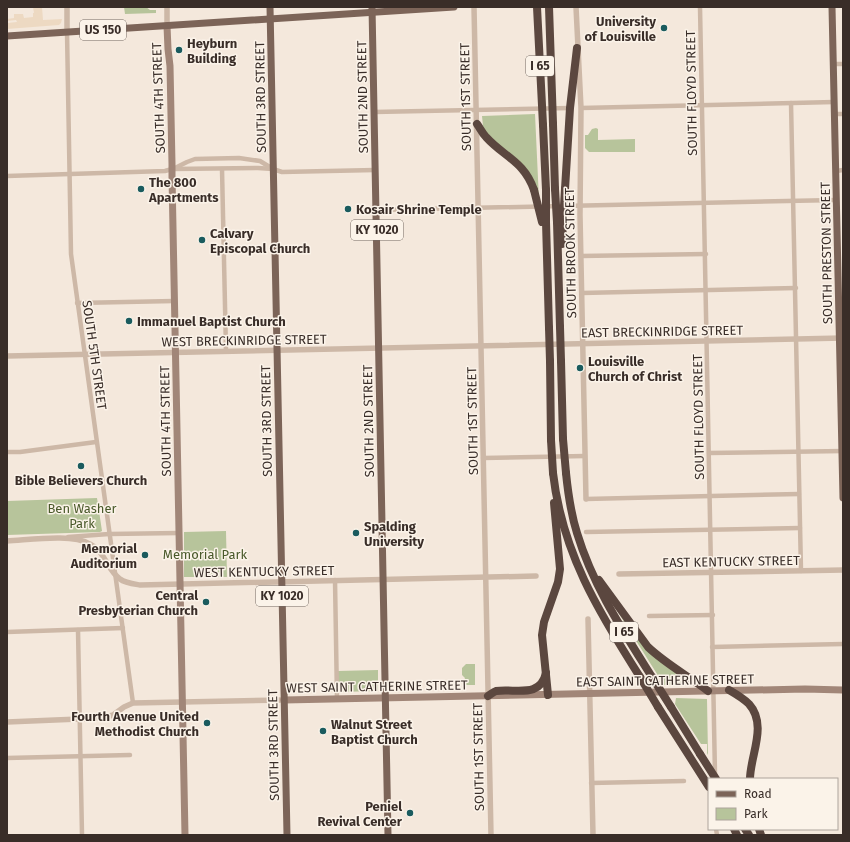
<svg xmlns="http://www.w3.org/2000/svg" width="850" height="842" font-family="'Fira Sans',sans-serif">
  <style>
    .green { fill: #b7c49b }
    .plaza { fill: #edd9c2 }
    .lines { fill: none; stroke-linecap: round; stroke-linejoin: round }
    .minor { stroke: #cdb8a7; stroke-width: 4.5 }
    .tertiary { stroke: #cdb8a7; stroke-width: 5.5 }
    .secondary { stroke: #a18678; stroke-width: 7 }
    .primary { stroke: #7c6458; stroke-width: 7 }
    .motorway { stroke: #5b473f; stroke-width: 8 }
    .motorway-bridge { stroke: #5b473f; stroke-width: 8 }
    .poi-dot { fill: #1a5b5e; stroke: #fbf3e9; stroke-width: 1.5 }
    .labels { text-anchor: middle; stroke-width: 3; stroke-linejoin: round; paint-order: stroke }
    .shield { fill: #fbf3e9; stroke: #736862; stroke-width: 1 }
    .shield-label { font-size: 12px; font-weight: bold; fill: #392d28 }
    .poi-label { font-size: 13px; font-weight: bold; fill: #392d28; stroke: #fbf3e9; text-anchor: start }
    .street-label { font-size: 13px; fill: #392d28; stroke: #fbf3e9 }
    .park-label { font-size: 13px; fill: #49592a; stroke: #fbf3e9 }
  </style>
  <rect width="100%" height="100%" fill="#f4e8dc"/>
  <!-- green -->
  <g class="green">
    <polygon points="124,7 146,7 150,10 156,10 156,13 125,14"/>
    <polygon points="535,114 539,200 536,188 487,135 483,126 482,116"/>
    <polygon points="596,128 598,129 598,140 635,139 635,152 589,152 585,148 585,135 588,135 592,129"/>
    <polygon points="97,498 102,531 100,532 7,535 7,501"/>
    <polygon points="226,531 227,577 184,577 184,532"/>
    <polygon points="616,609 637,638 694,684 664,685"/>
    <polygon points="466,664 475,664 475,685 465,685 464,684 464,681 465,678 462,675 462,668"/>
    <polygon points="378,670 378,691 338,692 338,671"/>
    <polygon points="676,698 707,699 708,755 707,753 707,744 701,744 675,704"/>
  </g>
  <!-- plaza -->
  <polygon class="plaza" points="33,7 42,7 43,20 62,19 61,23 59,25 7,29 7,23 17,22 16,20 7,21 7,19 14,18 14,14 23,14 24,18 33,17 33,13 34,13"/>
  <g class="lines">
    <!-- minor -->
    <g class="minor">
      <polyline points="700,7 715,775"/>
      <polyline points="67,32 71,254 133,703"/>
      <polyline points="833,64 843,64"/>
      <polyline points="791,103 801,571"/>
      <polyline points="581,108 834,102"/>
      <polyline points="374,112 570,108"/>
      <polyline points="834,114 843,114"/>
      <polyline points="173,169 187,162 195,159 239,158 260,161 273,169"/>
      <polyline points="222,169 226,351"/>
      <polyline points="836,171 843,170"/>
      <polyline points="7,176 165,171 172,169 258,168 273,169 282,172 375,170"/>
      <polyline points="376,210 836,200"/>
      <polyline points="581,256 706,254"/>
      <polyline points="582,293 796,288"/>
      <polyline points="77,303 174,301"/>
      <polyline points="7,452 20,452 96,442"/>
      <polyline points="709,453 843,451"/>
      <polyline points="483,458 585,456"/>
      <polyline points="586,499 799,494"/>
      <polyline points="586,532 800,528"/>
      <polyline points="68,537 109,534 179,533"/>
      <polyline points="335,580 337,699"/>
      <polyline points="649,616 713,615"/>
      <polyline points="78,630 82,835"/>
      <polyline points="7,632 123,628"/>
      <polyline points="712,647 843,644"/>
      <polyline points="7,758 130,755"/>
      <polyline points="591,783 684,781"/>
      <polyline points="716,829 717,835"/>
    </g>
    <!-- tertiary -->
    <g class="tertiary">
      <polyline points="67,7 67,32"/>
      <polyline points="167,7 167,26"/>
      <polyline points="474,7 491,835"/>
      <polyline points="576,7 581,108 580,215 586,499"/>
      <polyline points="7,356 843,338"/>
      <path d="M 7,541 C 29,540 72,533 90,544 C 105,551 107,570 120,579 C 125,583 134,584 140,585 L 536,576"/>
      <polyline points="619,574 843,570"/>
      <polyline points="588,619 593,835"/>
      <polyline points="7,722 103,718 113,715 124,707 133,703 284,700"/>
    </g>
    <!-- secondary -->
    <g class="secondary">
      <polyline points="167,26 168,49 170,66 172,164 172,177 185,835"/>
      <polyline points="284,700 805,689 843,690"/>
    </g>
    <!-- primary -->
    <g class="primary">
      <polyline points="270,7 287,835"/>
      <polyline points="372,7 388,835"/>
      <polyline points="832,7 843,498"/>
      <polyline points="7,36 454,7"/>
    </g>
    <!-- motorway -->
    <g class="motorway">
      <path d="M 477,124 C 480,128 482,133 486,137 C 504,157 524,161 534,190"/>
      <polyline points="553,124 555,189"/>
      <polyline points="543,125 546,190"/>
      <polyline points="565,189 570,108 577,48"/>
      <polyline points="546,222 549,328"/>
      <polyline points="557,222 560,327"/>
      <polyline points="562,244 563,222"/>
      <polyline points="550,361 551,440"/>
      <polyline points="561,361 563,439"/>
      <path d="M 553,473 C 562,552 598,611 640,677"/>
      <path d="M 566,473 C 568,493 571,514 577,533 C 593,586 623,631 652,677"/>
      <path d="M 599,580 L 648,647 C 666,664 688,676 708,691"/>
      <path d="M 729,690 C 736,694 743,698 749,704 C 768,725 750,756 750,779"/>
      <polyline points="548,695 542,635 544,622 558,582 560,569 554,503"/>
      <path d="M 488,696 C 491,694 493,692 496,691 C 515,688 540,699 546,673"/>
      <polyline points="658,707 709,787"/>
      <polyline points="671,707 700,754"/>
      <polyline points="734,829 737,835"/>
      <polyline points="745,829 749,835"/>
      <polyline points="759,829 761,835"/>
    </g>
    <!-- motorway-bridge -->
    <g class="motorway-bridge">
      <polyline points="537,7 543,125"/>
      <polyline points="549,7 553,124"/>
      <polyline points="555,189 557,222"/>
      <polyline points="534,190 542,222"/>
      <polyline points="546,190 546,222"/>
      <polyline points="563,222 565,189"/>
      <polyline points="560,327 561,361"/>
      <polyline points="549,328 550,361"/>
      <polyline points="563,439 566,473"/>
      <polyline points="551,440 553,473"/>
      <polyline points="640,677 658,707"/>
      <polyline points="652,677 671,707"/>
      <polyline points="700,754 716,779"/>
    </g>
  </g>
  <!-- markers -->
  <g class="poi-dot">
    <circle cx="664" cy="28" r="4"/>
    <circle cx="179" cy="50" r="4"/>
    <circle cx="141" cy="189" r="4"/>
    <circle cx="348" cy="209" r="4"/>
    <circle cx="202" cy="240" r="4"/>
    <circle cx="129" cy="321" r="4"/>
    <circle cx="580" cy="368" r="4"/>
    <circle cx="81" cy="466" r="4"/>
    <circle cx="356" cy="533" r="4"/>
    <circle cx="145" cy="555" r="4"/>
    <circle cx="206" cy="602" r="4"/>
    <circle cx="207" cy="723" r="4"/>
    <circle cx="323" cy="731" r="4"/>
    <circle cx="410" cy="813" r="4"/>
  </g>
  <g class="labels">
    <!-- shield labels -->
    <g class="shield">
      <rect x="80" y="20" width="46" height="20" rx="3"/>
      <rect x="526" y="56" width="28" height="20" rx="3"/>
      <rect x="351" y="220" width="52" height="20" rx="3"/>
      <rect x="256" y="586" width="52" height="20" rx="3"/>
      <rect x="610" y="622" width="28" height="20" rx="3"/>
    </g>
    <g class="shield-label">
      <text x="103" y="34">US 150</text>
      <text x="540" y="70">I 65</text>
      <text x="377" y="234">KY 1020</text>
      <text x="282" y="600">KY 1020</text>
      <text x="624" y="636">I 65</text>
    </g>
    <!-- poi labels -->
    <g class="poi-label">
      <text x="656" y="26" text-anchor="end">University<tspan x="656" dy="15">of Louisville</tspan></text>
      <text x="187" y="48">Heyburn<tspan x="187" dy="15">Building</tspan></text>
      <text x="149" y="187">The 800<tspan x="149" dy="15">Apartments</tspan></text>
      <text x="356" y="214">Kosair Shrine Temple</text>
      <text x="210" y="238">Calvary<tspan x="210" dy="15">Episcopal Church</tspan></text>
      <text x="137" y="326">Immanuel Baptist Church</text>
      <text x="588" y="366">Louisville<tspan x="588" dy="15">Church of Christ</tspan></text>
      <text x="81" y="485" text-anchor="middle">Bible Believers Church</text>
      <text x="364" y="531">Spalding<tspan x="364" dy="15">University</tspan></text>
      <text x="137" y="553" text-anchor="end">Memorial<tspan x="137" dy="15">Auditorium</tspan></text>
      <text x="198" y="600" text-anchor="end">Central<tspan x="198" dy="15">Presbyterian Church</tspan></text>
      <text x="199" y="721" text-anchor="end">Fourth Avenue United<tspan x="199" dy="15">Methodist Church</tspan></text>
      <text x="331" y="729">Walnut Street<tspan x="331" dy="15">Baptist Church</tspan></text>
      <text x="402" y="811" text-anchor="end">Peniel<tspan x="402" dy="15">Revival Center</tspan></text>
    </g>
    <!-- street labels -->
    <g class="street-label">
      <text transform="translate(691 93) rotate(-91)" y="5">SOUTH FLOYD STREET</text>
      <text transform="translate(260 97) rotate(-91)" y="5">SOUTH 3RD STREET</text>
      <text transform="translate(362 97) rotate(-91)" y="5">SOUTH 2ND STREET</text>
      <text transform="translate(465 97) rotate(-91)" y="5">SOUTH 1ST STREET</text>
      <text transform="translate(158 98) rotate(-92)" y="5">SOUTH 4TH STREET</text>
      <text transform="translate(570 253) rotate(-91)" y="5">SOUTH BROOK STREET</text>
      <text transform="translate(826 253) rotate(-91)" y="5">SOUTH PRESTON STREET</text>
      <text transform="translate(662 331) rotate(-1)" y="5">EAST BRECKINRIDGE STREET</text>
      <text transform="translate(244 340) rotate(-1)" y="5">WEST BRECKINRIDGE STREET</text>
      <text transform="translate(95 355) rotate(82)" y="5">SOUTH 5TH STREET</text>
      <text transform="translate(698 417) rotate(-91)" y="5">SOUTH FLOYD STREET</text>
      <text transform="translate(165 421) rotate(-91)" y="5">SOUTH 4TH STREET</text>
      <text transform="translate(266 421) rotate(-91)" y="5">SOUTH 3RD STREET</text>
      <text transform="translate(368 421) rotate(-91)" y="5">SOUTH 2ND STREET</text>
      <text transform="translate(472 421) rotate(-91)" y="5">SOUTH 1ST STREET</text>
      <text transform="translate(731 561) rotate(-1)" y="5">EAST KENTUCKY STREET</text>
      <text transform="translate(264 571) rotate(-1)" y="5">WEST KENTUCKY STREET</text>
      <text transform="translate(665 680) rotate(-1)" y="5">EAST SAINT CATHERINE STREET</text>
      <text transform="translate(377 686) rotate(-1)" y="5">WEST SAINT CATHERINE STREET</text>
      <text transform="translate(273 745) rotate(-91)" y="5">SOUTH 3RD STREET</text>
      <text transform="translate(478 757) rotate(-91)" y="5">SOUTH 1ST STREET</text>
    </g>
    <!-- park labels -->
    <g class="park-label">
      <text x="82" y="513">Ben Washer<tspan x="82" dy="15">Park</tspan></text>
      <text x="205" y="559">Memorial Park</text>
    </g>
  </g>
  <!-- border -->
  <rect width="850" height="842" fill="none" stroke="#392d28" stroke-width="16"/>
  <!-- legend -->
  <rect x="708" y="778" width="130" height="52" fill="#fbf3e9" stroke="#ada49c"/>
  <rect x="716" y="791" width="20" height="6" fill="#7c6458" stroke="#ada49c"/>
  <text x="744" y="798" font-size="12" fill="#392d28">Road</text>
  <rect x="716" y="808" width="20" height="12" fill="#b7c49b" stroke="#ada49c"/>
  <text x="744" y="818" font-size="12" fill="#392d28">Park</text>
</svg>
